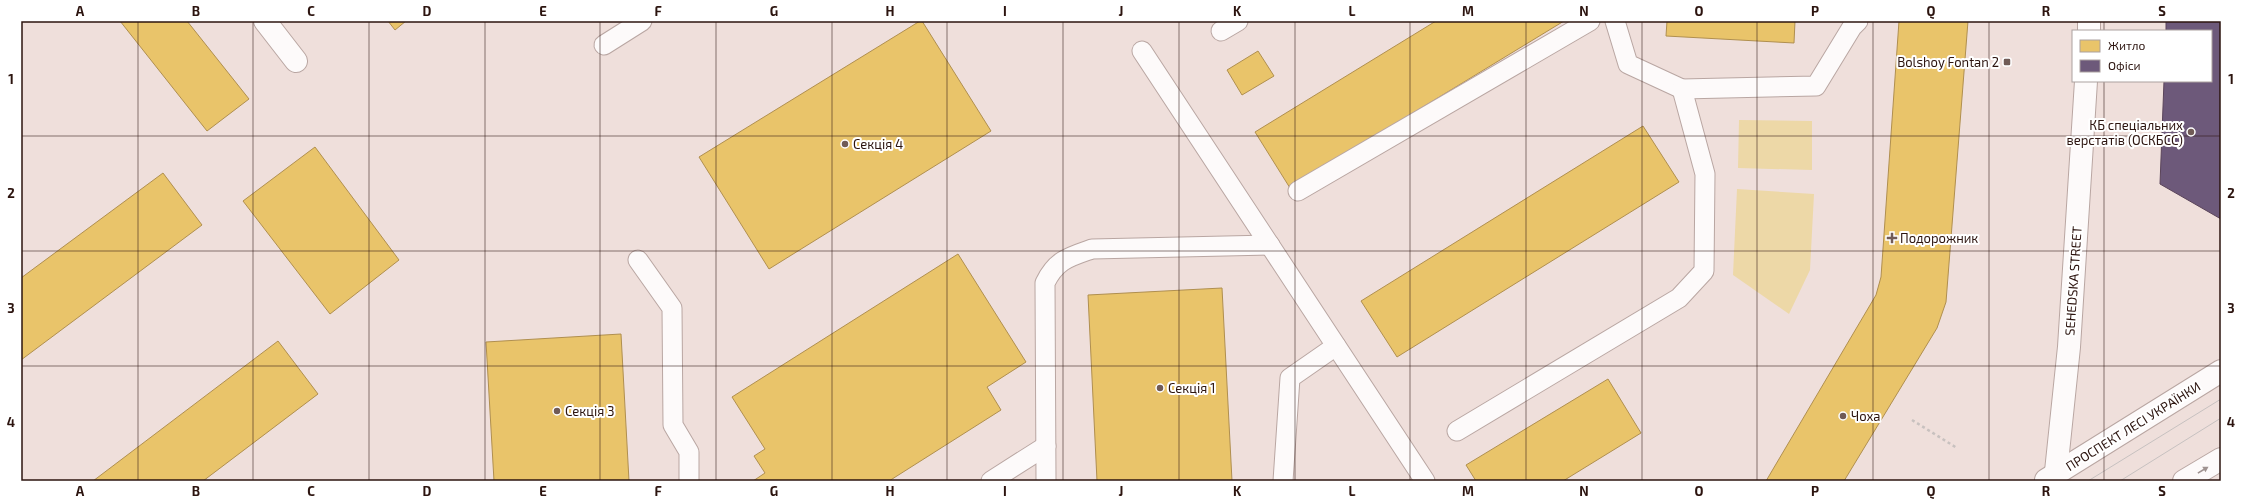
<svg xmlns="http://www.w3.org/2000/svg" width="2242" height="502" font-family="'Exo 2',sans-serif">
  <style>
    .green { fill: #edd8a7 }
    .homes { fill: #e9c46a; stroke: #b08f4f }
    .offices { fill: #6d597a; stroke: #5a445a }
    .lines { fill: none; stroke-linecap: round; stroke-linejoin: round }
    .service-casing { stroke: #b9a6a2; stroke-width: 21 }
    .minor-casing { stroke: #b9a6a2; stroke-width: 24 }
    .secondary-casing { stroke: #b9a6a2; stroke-width: 24 }
    .path { stroke: #c8c1bf; stroke-width: 2.5; stroke-dasharray: 3 3; stroke-linecap: butt }
    .service { stroke: #fdfafa; stroke-width: 19 }
    .minor { stroke: #fdfafa; stroke-width: 22 }
    .secondary { stroke: #fdfafa; stroke-width: 22 }
    .tram { stroke: #c7c1c0; stroke-width: 1 }
    .oneway { fill: #9f9290 }
    .grid { fill: none; stroke: #2c140f; stroke-width: 1; stroke-opacity: 0.55 }
    .poi-dot { fill: #705b56; stroke: #fff; stroke-width: 1.5 }
    .labels { text-anchor: middle; stroke-width: 4; stroke-linejoin: round; paint-order: stroke }
    .poi-label { font-size: 13px; fill: #2c140f; stroke: #fff; text-anchor: start }
    .street-label { font-size: 13px; fill: #2c140f; stroke: #fff }
    .neatline { fill: none; stroke: #2c140f; stroke-width: 1.5 }
    .grid-label { font-size: 13px; text-anchor: middle; font-weight: bold; fill: #2c140f }
  </style>
  <rect width="100%" height="100%" fill="#efdfdb"/>
  <!-- green -->
  <g class="green">
    <polygon points="1739,120 1812,121 1812,170 1738,168"/>
    <polygon points="1737,189 1814,194 1810,270 1789,314 1733,275"/>
  </g>
  <!-- homes -->
  <g class="homes">
    <polygon points="120,21 187,21 249,99 207,131"/>
    <polygon points="388,21 406,21 395,30"/>
    <polygon points="920,21 922,21 991,131 769,269 699,157"/>
    <polygon points="1436,21 1564,21 1290,188 1255,132"/>
    <polygon points="1667,21 1795,21 1794,43 1666,36"/>
    <polygon points="1899,21 1968,21 1946,302 1937,328 1844,481 1766,481 1876,295 1881,277"/>
    <polygon points="1258,51 1274,76 1242,95 1227,70"/>
    <polygon points="1643,126 1679,182 1397,357 1361,301"/>
    <polygon points="315,147 399,260 330,314 243,201"/>
    <polygon points="163,173 202,225 21,360 21,278"/>
    <polygon points="958,254 1026,362 987,387 1001,410 889,481 753,481 765,473 754,456 765,449 732,397"/>
    <polygon points="1222,288 1232,481 1097,481 1088,295"/>
    <polygon points="621,334 629,481 494,481 486,342"/>
    <polygon points="278,341 318,394 203,481 93,481"/>
    <polygon points="1608,379 1641,433 1563,481 1476,481 1466,465"/>
  </g>
  <!-- offices -->
  <polygon class="offices" points="2166,21 2221,21 2221,219 2160,184 2164,81 2211,81 2211,31 2166,31"/>
  <g class="lines">
    <!-- service casing -->
    <g class="service-casing">
      <g id="service">
        <polyline points="1615,21 1628,64 1682,89 1816,86 1852,27 1858,21"/>
        <polyline points="1221,31 1238,21"/>
        <polyline points="604,45 642,21"/>
        <polyline points="1142,51 1425,481"/>
        <polyline points="1298,191 1590,21"/>
        <polyline points="638,260 672,308 673,425 689,452 689,481"/>
        <polyline points="1457,431 1679,298 1704,271 1705,174 1682,89"/>
        <polyline points="991,481 1046,446"/>
        <path d="M 1046,481 L 1045,283 C 1056,260 1069,257 1092,249 L 1270,245"/>
        <polyline points="1283,481 1290,378 1336,346"/>
      </g>
    </g>
    <!-- minor casing -->
    <g class="minor-casing">
      <polyline id="minor" points="265,21 296,61"/>
    </g>
    <!-- secondary casing -->
    <g class="secondary-casing">
      <g id="secondary">
        <polyline points="2089,31 2089,21"/>
        <polyline points="2046,480 2221,371"/>
        <polyline points="2055,481 2069,347 2086,81"/>
        <polyline points="2184,481 2221,459"/>
      </g>
    </g>
    <!-- path -->
    <polyline class="path" points="1912,420 1957,448"/>
    <!-- service -->
    <use href="#service" class="service"/>
    <!-- minor -->
    <use href="#minor" class="minor"/>
    <!-- secondary -->
    <use href="#secondary" class="secondary"/>
    <!-- tram -->
    <g class="tram">
      <polyline points="2088,481 2221,399"/>
      <polyline points="2120,481 2221,418"/>
    </g>
  </g>
  <!-- one-way arrows -->
  <defs><path id="oneway-solid" d="M-6-.8H1V-3.2L6.5 0L1 3.2V.8H-6Z"/></defs>
  <use class="oneway" href="#oneway-solid" transform="translate(2203 470) rotate(-31)"/>
  <!-- grid -->
  <path class="grid" d="M 138,21 L 138,481M 253,21 L 253,481M 369,21 L 369,481M 485,21 L 485,481M 600,21 L 600,481M 716,21 L 716,481M 832,21 L 832,481M 947,21 L 947,481M 1063,21 L 1063,481M 1179,21 L 1179,481M 1295,21 L 1295,481M 1410,21 L 1410,481M 1526,21 L 1526,481M 1642,21 L 1642,481M 1757,21 L 1757,481M 1873,21 L 1873,481M 1989,21 L 1989,481M 2104,21 L 2104,31M 2104,81 L 2104,481M 21,136 L 2221,136M 21,251 L 2221,251M 21,366 L 2221,366"/>
  <!-- markers -->
  <g class="poi-dot">
    <rect x="2003" y="58" width="8" height="8" rx="2"/>
    <circle cx="2191" cy="132" r="4"/>
    <circle cx="845" cy="144" r="4"/>
    <path d="M1890 232h4v4h4v4h-4v4h-4v-4h-4v-4h4z"/>
    <circle cx="1160" cy="388" r="4"/>
    <circle cx="557" cy="411" r="4"/>
    <circle cx="1843" cy="416" r="4"/>
  </g>
  <g class="labels">
    <!-- poi labels -->
    <g class="poi-label">
      <text x="1999" y="67" text-anchor="end">Bolshoy Fontan 2</text>
      <text x="2183" y="130" text-anchor="end">КБ спеціальних<tspan x="2183" dy="15">верстатів (ОСКБСС)</tspan></text>
      <text x="853" y="149">Секція 4</text>
      <text x="1900" y="243">Подорожник</text>
      <text x="1168" y="393">Секція 1</text>
      <text x="565" y="416">Секція 3</text>
      <text x="1851" y="421">Чоха</text>
    </g>
    <!-- street labels -->
    <g class="street-label">
      <text transform="translate(2073 281) rotate(-86)" y="5">SEHEDSKA STREET</text>
      <text transform="translate(2133 426) rotate(-32)" y="5">ПРОСПЕКТ ЛЕСІ УКРАЇНКИ</text>
    </g>
  </g>
  <!-- border -->
  <rect width="2242" height="502" fill="none" stroke="#ffffff" stroke-width="44"/>
  <!-- legend -->
  <rect x="2072" y="30" width="140" height="52" fill="#ffffff" stroke="#aba19f"/>
  <rect x="2080" y="40" width="20" height="12" fill="#e9c46a" stroke="#aba19f"/>
  <text x="2108" y="50" font-size="12" fill="#2c140f">Житло</text>
  <rect x="2080" y="60" width="20" height="12" fill="#6d597a" stroke="#aba19f"/>
  <text x="2108" y="70" font-size="12" fill="#2c140f">Офіси</text>
  <rect x="22" y="22" width="2198" height="458" class="neatline"/>
  <g class="grid-label">
    <text x="80" y="16">A</text>
    <text x="196" y="16">B</text>
    <text x="311" y="16">C</text>
    <text x="427" y="16">D</text>
    <text x="543" y="16">E</text>
    <text x="658" y="16">F</text>
    <text x="774" y="16">G</text>
    <text x="890" y="16">H</text>
    <text x="1005" y="16">I</text>
    <text x="1121" y="16">J</text>
    <text x="1237" y="16">K</text>
    <text x="1352" y="16">L</text>
    <text x="1468" y="16">M</text>
    <text x="1584" y="16">N</text>
    <text x="1699" y="16">O</text>
    <text x="1815" y="16">P</text>
    <text x="1931" y="16">Q</text>
    <text x="2046" y="16">R</text>
    <text x="2162" y="16">S</text>
    <text x="11" y="84">1</text>
    <text x="2231" y="84">1</text>
    <text x="11" y="198">2</text>
    <text x="2231" y="198">2</text>
    <text x="11" y="313">3</text>
    <text x="2231" y="313">3</text>
    <text x="11" y="427">4</text>
    <text x="2231" y="427">4</text>
    <text x="80" y="496">A</text>
    <text x="196" y="496">B</text>
    <text x="311" y="496">C</text>
    <text x="427" y="496">D</text>
    <text x="543" y="496">E</text>
    <text x="658" y="496">F</text>
    <text x="774" y="496">G</text>
    <text x="890" y="496">H</text>
    <text x="1005" y="496">I</text>
    <text x="1121" y="496">J</text>
    <text x="1237" y="496">K</text>
    <text x="1352" y="496">L</text>
    <text x="1468" y="496">M</text>
    <text x="1584" y="496">N</text>
    <text x="1699" y="496">O</text>
    <text x="1815" y="496">P</text>
    <text x="1931" y="496">Q</text>
    <text x="2046" y="496">R</text>
    <text x="2162" y="496">S</text>
  </g>
</svg>
